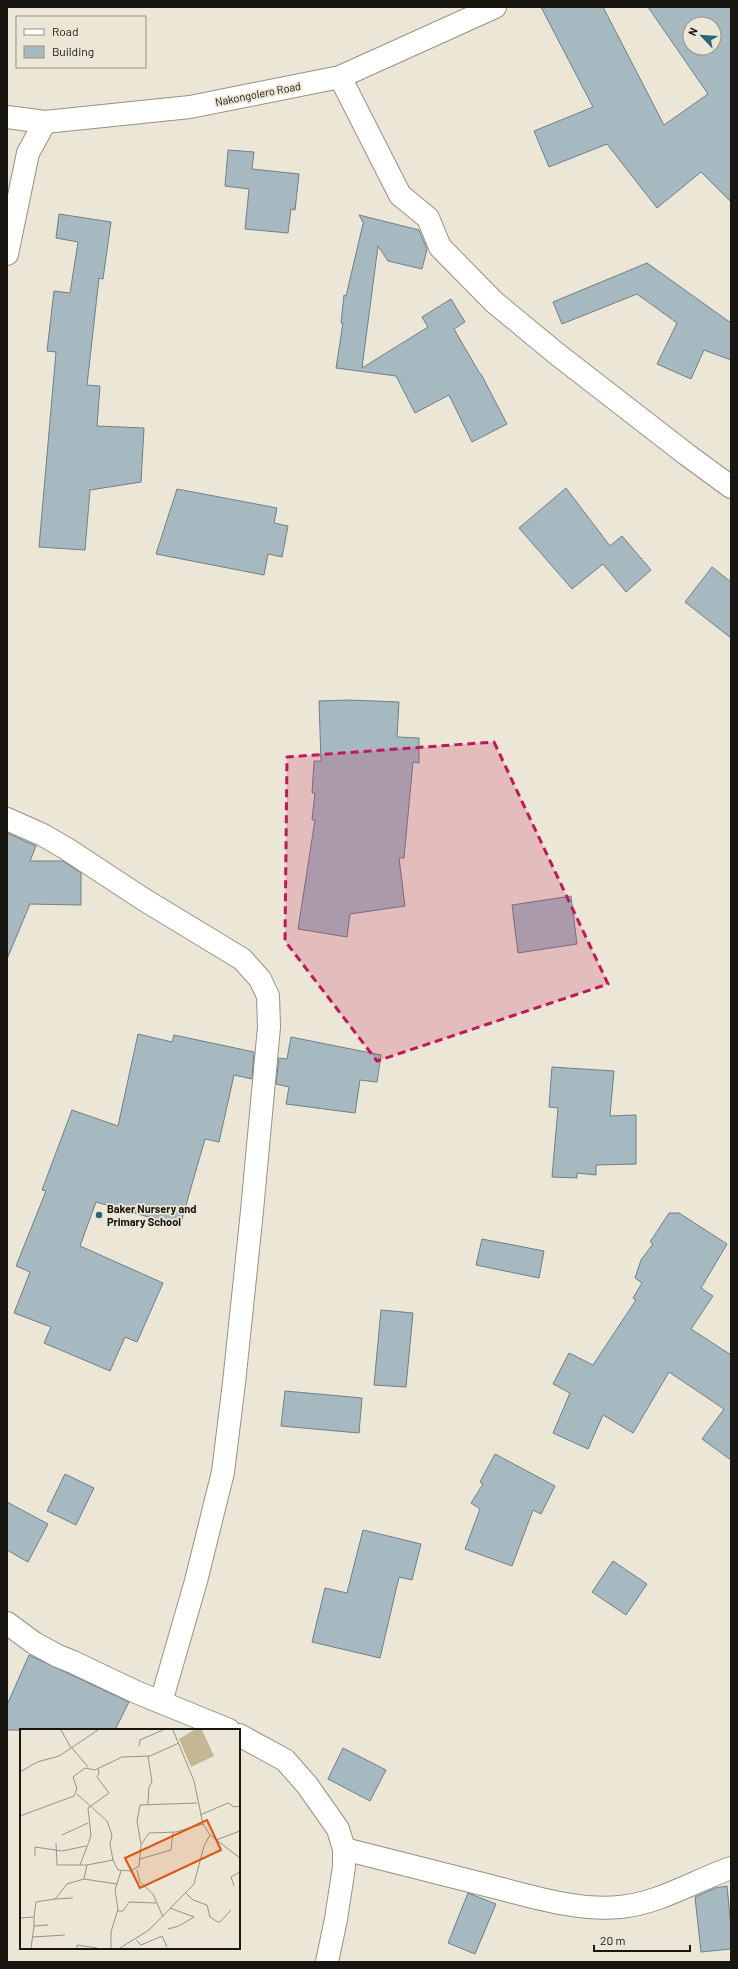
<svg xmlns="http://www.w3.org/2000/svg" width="738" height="1969" font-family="Barlow,sans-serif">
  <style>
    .building { fill: #a6b9c1; stroke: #6e8087; fill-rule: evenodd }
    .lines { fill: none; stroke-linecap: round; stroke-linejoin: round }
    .minor-casing { stroke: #969182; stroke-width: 24 }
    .minor { stroke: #fff; stroke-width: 22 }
    .marked { fill: #c2185b; fill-opacity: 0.2; stroke: #c2185b; stroke-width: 3; stroke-dasharray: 8 5; stroke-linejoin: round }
    .poi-dot { fill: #27667b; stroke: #ebe6d5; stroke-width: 1.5 }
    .labels { text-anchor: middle; stroke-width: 3.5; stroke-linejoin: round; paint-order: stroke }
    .street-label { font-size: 11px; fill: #181610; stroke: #ebe6d5 }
    .poi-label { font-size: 11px; font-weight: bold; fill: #181610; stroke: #ebe6d5; text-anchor: start }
    .inset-road { fill: none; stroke: #979386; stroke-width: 1 }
    .view { fill: #de560c; fill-opacity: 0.15; stroke: #de560c; stroke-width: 2 }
    .inset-edge { fill: none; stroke: #181610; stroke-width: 2 }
  </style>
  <rect width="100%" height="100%" fill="#ebe6d5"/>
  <!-- building -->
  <g class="building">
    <path d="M 541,7 L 603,7 L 664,125 L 708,94 L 648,7 L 731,7 L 731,202 L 701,172 L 657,208 L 607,144 L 549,167 L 534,131 L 593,107 ZM 690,24 L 714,24 L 714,48 L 690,48 Z"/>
    <polygon points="228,150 254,152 252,169 299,174 295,210 291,209 288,233 245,229 249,189 225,186"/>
    <polygon points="59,214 111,222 103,279 99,278 87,385 100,386 97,426 144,428 141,482 90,490 85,550 39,547 56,352 47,351 54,291 70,293 78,242 56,238"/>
    <polygon points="359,215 419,230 427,249 422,269 388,261 378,246 362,368 428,327 422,317 451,299 465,322 454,329 480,374 481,374 507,424 472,442 449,395 415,413 396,376 336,368 343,323 341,323 344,295 346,296 363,224 364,224"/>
    <polygon points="647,263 731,323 731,360 704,350 691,379 657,364 677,323 637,294 562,324 553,302"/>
    <polygon points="566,488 610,546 622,536 651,570 626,592 603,564 572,589 519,528"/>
    <polygon points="177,489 277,508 274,523 288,526 282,557 268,554 264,575 156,554"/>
    <polygon points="712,567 731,582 731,638 685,602"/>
    <polygon points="348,700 399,702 397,737 419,738 419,763 413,762 404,858 399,858 405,906 350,914 347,937 298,929 315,820 312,820 315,793 312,793 314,761 321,761 319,701"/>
    <polygon points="7,833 36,846 30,861 63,861 81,873 81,905 30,904 7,959"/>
    <polygon points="571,896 577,944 518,953 512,905"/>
    <polygon points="138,1034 172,1042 174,1035 254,1052 252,1079 234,1075 219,1142 205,1139 180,1226 96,1202 80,1246 163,1283 137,1342 125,1337 110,1371 44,1343 51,1327 14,1313 30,1272 16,1266 46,1191 42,1190 72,1110 118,1126"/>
    <polygon points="291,1037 381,1055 377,1082 360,1080 355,1113 286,1104 289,1087 276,1084 279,1058 287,1059"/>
    <polygon points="552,1067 614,1071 610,1116 636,1115 636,1164 596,1165 596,1175 577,1173 577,1178 552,1177 558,1108 549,1107"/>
    <polygon points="669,1213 679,1213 727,1244 701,1288 713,1296 691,1329 731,1355 731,1460 702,1439 724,1409 669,1372 633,1433 603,1415 588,1449 553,1433 570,1393 553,1384 569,1353 593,1365 636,1300 633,1298 642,1283 635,1278 641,1260 653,1244 650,1242"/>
    <polygon points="482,1239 544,1251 539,1278 476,1265"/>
    <polygon points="381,1310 413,1313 406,1387 374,1385"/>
    <polygon points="285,1391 362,1398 359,1433 281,1426"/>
    <polygon points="495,1454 555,1486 541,1514 533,1510 512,1566 465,1549 480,1509 471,1503 483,1484 480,1482"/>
    <polygon points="65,1474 94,1488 76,1525 47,1511"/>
    <polygon points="7,1502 48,1524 28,1562 7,1550"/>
    <polygon points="363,1530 421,1544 412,1580 399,1577 380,1658 312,1642 325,1588 347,1593"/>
    <polygon points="613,1561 647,1584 626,1615 592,1592"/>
    <polygon points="29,1655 129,1702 115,1730 7,1730 7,1705"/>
    <polygon points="343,1748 386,1770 370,1801 328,1779"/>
    <polygon points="727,1886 731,1926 731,1949 701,1952 695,1897 715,1888"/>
    <polygon points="468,1893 496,1904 475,1954 448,1943"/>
  </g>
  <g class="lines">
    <!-- minor casing -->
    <g class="minor-casing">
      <g id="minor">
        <polyline points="340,77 400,195 428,218 440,247 494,302 557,354 686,454 731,487"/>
        <polyline points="7,117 45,122 190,107 340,77 495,7"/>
        <polyline points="7,254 28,153 45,122"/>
        <polyline points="7,819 43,835 67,849 143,899 242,959 260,979 268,996 269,1027 252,1211 234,1383 223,1472 196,1581 161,1702"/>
        <polyline points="7,1623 34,1643 58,1656 73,1662 136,1692 229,1730"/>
        <polyline points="239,1735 285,1760 307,1785 338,1829 344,1849 344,1867 336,1919 327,1962"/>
        <path d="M 344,1849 C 394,1862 444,1874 494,1887 C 534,1897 578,1911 620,1907 C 660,1903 694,1881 731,1868"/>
      </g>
    </g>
    <!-- minor -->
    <use href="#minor" class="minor"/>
  </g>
  <!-- marked area -->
  <path class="marked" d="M 494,742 L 608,984 L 377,1061 L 285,941 L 287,757 Z"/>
  <!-- markers -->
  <circle class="poi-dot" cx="99" cy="1215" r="4"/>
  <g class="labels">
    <!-- street labels -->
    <g class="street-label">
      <text transform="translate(258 94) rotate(-11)" y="4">Nakongolero Road</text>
    </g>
    <!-- poi labels -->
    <g class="poi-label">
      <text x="107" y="1213">Baker Nursery and<tspan x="107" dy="13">Primary School</tspan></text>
    </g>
  </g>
  <!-- overview -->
  <g transform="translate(20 1729)">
    <rect width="220" height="220" fill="#ebe6d5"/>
    <path d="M 174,1 L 182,1 L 194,27 L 171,38 L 159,10 Z" fill="#c3b893"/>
    <path class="inset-road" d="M 41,1 L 51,19M 153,1 L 174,52 L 183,95 L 190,106 L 220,129M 119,17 L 120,11 L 143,1M 52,19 L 68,38M 0,43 L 17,33 L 39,27 L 78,1M 57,65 L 87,92 L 92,106 L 90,115 L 93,131M 128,75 L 129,58 L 132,53 L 128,27M 180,86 L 208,74 L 214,78 L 220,77M 0,87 L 54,67 L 57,60 L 53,48 L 65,39 L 75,41 L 102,28 L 130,27 L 159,14M 42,106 L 68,94M 196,111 L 220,102M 36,114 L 37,136 L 67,136 L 93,131 L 98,141 L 111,142 L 119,137 L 121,116 L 129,104 L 156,103 L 183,95M 121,115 L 117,92 L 120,76 L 177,74M 15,127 L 15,118 L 42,122 L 66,117M 120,130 L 151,121 L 153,103M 60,136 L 71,107 L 68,79 L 89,64 L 77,48 L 79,44 L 78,40M 117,141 L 120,153 L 133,165 L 143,188M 64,150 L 97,155M 214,157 L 211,148 L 220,143M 165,163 L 173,171 L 187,176 L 190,188 L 198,193 L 200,193 L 211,181M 35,170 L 53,169M 97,182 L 103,182 L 109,173 L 136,174M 14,188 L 16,173 L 35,170 L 47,155 L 64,150 L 67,136M 0,189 L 14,188 L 14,197M 148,200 L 159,197 L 174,188 L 150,179M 13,208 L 45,206M 116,211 L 121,216 L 142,207 L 147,218M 11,219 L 14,197 L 28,196M 57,219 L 57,216 L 77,219M 91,219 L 91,203 L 98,180 L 95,161 L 101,142M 100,219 L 129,201 L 174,155 L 184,117 L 190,106"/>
    <path class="view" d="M 187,91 L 201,121 L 120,159 L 105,129 Z"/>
    <rect width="220" height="220" class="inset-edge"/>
  </g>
  <!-- border -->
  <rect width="738" height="1969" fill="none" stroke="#181610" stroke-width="16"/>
  <!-- legend -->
  <rect x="16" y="16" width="130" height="52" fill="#ebe6d5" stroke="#979386"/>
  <rect x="24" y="29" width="20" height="6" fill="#ffffff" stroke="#979386"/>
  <text x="52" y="36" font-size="12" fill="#181610">Road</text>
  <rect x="24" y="46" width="20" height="12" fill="#a6b9c1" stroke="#979386"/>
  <text x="52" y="56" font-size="12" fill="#181610">Building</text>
  <!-- north arrow -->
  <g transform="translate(702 36) rotate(295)"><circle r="19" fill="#ebe6d5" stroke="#979386"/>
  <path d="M0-3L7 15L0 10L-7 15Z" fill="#27667b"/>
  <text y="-6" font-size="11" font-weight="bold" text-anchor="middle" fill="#181610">N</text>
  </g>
  <!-- scale -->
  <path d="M594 1945v6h96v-6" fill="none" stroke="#181610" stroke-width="2"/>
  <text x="600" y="1945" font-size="12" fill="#181610" stroke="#ebe6d5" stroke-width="3" paint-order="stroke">20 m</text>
</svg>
